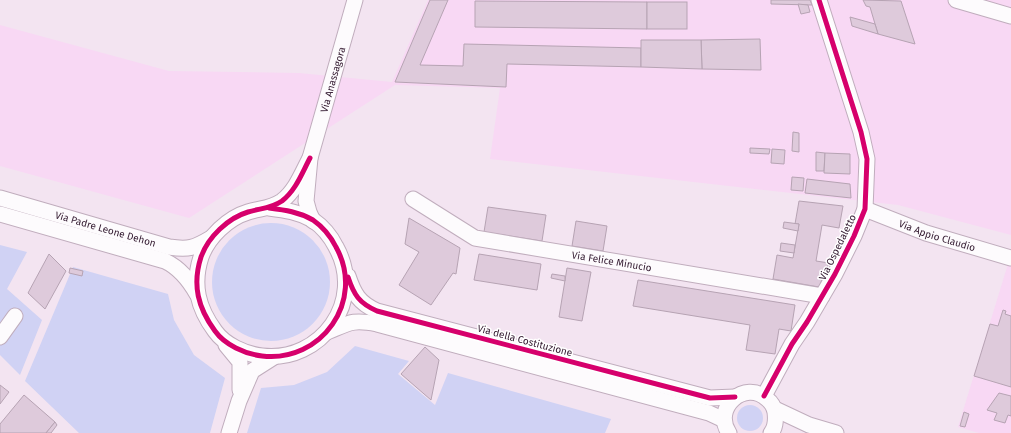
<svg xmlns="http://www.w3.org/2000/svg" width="1011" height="433" font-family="'Fira Sans',sans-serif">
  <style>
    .built { fill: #f8d8f4 }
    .green { fill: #d0d2f4 }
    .building { fill: #decadb; stroke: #b6a3b3 }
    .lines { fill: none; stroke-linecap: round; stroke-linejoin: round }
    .minor-casing { stroke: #c0adbd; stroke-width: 17 }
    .minor { stroke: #fdfbfd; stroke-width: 15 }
    .cycleway-casing { stroke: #fff; stroke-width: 8 }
    .cycleway { stroke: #d6006c; stroke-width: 5 }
    .labels { text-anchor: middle; stroke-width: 3; stroke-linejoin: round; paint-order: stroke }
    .street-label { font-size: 10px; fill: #32192f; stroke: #fff }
  </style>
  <rect width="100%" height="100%" fill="#f3e4f1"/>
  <!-- built -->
  <g class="built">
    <polygon points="428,0 1011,0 1011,235 898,205 490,159 500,88 395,85 189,218 0,166 0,25 169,71 299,73 392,82"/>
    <polygon points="1011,254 1011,433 979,433 958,427"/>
  </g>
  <!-- green -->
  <g class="green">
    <circle cx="271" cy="282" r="59"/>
    <polygon points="0,245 27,252 7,289 42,320 20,375 0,355"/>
    <polygon points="73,267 168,294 174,320 194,355 225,378 210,433 79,433 25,381"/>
    <polygon points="355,346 409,361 398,374 435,405 448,373 611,419 605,433 247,433 261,388 294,385 327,372"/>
    <circle cx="750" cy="418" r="13"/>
  </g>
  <!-- building -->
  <g class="building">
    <polygon points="430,0 448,0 420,65 463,66 464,44 641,48 641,67 507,64 506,87 395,82"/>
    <polygon points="771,0 810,0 812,5 771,4"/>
    <polygon points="863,0 901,1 915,44 878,34 870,7 866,6"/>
    <polygon points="475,1 647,2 647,29 475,27"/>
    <rect x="647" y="2" width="40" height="27"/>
    <polygon points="798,4 808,5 810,12 801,14"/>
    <polygon points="850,17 875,24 878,34 852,26"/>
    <polygon points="760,39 761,70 702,69 701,40"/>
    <polygon points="641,40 701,40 702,69 641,67"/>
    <polygon points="793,132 799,133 799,152 792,151"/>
    <polygon points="750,148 770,149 769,154 750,153"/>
    <polygon points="772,149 785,150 784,164 771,163"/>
    <polygon points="816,152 825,153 824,171 816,171"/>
    <polygon points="825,153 850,154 850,174 824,173"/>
    <polygon points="792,177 804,178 803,191 791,190"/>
    <polygon points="807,179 850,184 851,198 805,193"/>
    <polygon points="799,201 843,206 839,228 822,225 816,261 829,263 819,287 773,279 777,255 793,258 799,224 795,224"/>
    <polygon points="488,207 546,215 542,241 484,232"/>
    <polygon points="409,218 460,248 456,274 453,273 431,305 399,285 419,252 405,244"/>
    <polygon points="576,221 607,226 603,251 572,246"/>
    <polygon points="784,222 799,224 798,231 783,228"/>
    <polygon points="781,243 795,245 794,253 780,251"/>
    <polygon points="49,254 66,271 45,309 28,293"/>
    <polygon points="479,254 541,264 537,290 474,280"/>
    <polygon points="70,268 83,271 82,276 69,273"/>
    <polygon points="567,268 591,272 582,321 559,317"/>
    <polygon points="552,274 565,276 565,281 551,278"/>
    <polygon points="638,280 795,305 791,331 779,329 775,354 746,350 750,325 633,306"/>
    <polygon points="1003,310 1006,311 1005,314 1011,316 1011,387 974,376 990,324 998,326"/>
    <polygon points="425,347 439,360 431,400 401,374"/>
    <polygon points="0,385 9,392 0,404"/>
    <polygon points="999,393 1011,396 1011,416 1008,415 1005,423 994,420 997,413 987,410"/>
    <polygon points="24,395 55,422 46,433 0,433 0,424"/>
    <polygon points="964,412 969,414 965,427 960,426"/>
    <polygon points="55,422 57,425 51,433 46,433"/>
  </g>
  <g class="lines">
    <!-- minor casing -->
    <g class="minor-casing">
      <g id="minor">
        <polyline points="956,0 1011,16"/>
        <path id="s1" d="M 0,198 L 169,247 C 189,250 194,248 211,238"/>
        <path id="s2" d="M 413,199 L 475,238 L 822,296"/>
        <path d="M 269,208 C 285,210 299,212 313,220 C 323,227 331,237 336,247 C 366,301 321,363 262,356 C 245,354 225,345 215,331 C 198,308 192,285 201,257 C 208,237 228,218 248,212 C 261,208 270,209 282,201 C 296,190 302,173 310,158"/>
        <path id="s3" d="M 865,209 L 926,233 L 1011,258"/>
        <path d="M 0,214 L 165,261 C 180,268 189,280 197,294"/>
        <path id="s4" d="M 313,221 L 309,212 L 306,201 L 310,158 L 355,0"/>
        <path d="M 348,276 C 354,294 359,303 377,311 L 710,398 L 735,397"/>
        <path d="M 327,332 C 349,323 352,319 377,324 L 709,413 L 724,420"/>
        <polyline points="0,337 15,316"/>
        <polyline points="226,345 240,362 240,390"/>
        <polyline points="764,396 792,344 807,322 835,274 854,236 865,209 867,159 861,132 819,0"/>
        <polyline points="775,409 809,425 836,433"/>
        <polyline points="229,433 239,401 252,371 274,357"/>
        <path d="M 729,433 C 712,408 745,379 767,399 C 771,402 774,407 775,412 C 776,420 776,427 771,433"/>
      </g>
    </g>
    <!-- minor -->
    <use href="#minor" class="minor"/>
    <!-- cycleway casing -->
    <g class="cycleway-casing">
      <g id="cycleway">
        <path d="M 269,208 C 285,210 299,212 313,220 C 323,227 331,237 336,247 C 366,301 321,363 262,356 C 245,354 225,345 215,331 C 198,308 192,285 201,257 C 208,237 228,218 248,212 C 261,208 270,209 282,201 C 296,190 302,173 310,158"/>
        <path d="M 348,277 C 354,295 359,303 377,311 L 710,398 L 735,397"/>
        <polyline points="764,396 792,344 807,322 835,274 854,236 865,209 867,159 861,132 819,0"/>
      </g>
    </g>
    <!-- cycleway -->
    <use href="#cycleway" class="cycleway"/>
  </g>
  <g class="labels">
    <!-- street labels -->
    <g class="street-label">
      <text dy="4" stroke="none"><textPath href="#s4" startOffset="146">Via Anassagora</textPath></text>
      <text dy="4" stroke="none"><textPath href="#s1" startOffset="110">Via Padre Leone Dehon</textPath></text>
      <text dy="4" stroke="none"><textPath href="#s3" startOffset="77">Via Appio Claudio</textPath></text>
      <text transform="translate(837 247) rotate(-64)" y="4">Via Ospedaletto</text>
      <text dy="4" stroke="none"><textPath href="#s2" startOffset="212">Via Felice Minucio</textPath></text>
      <text transform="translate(525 340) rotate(15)" y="4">Via della Costituzione</text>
    </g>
  </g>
</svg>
